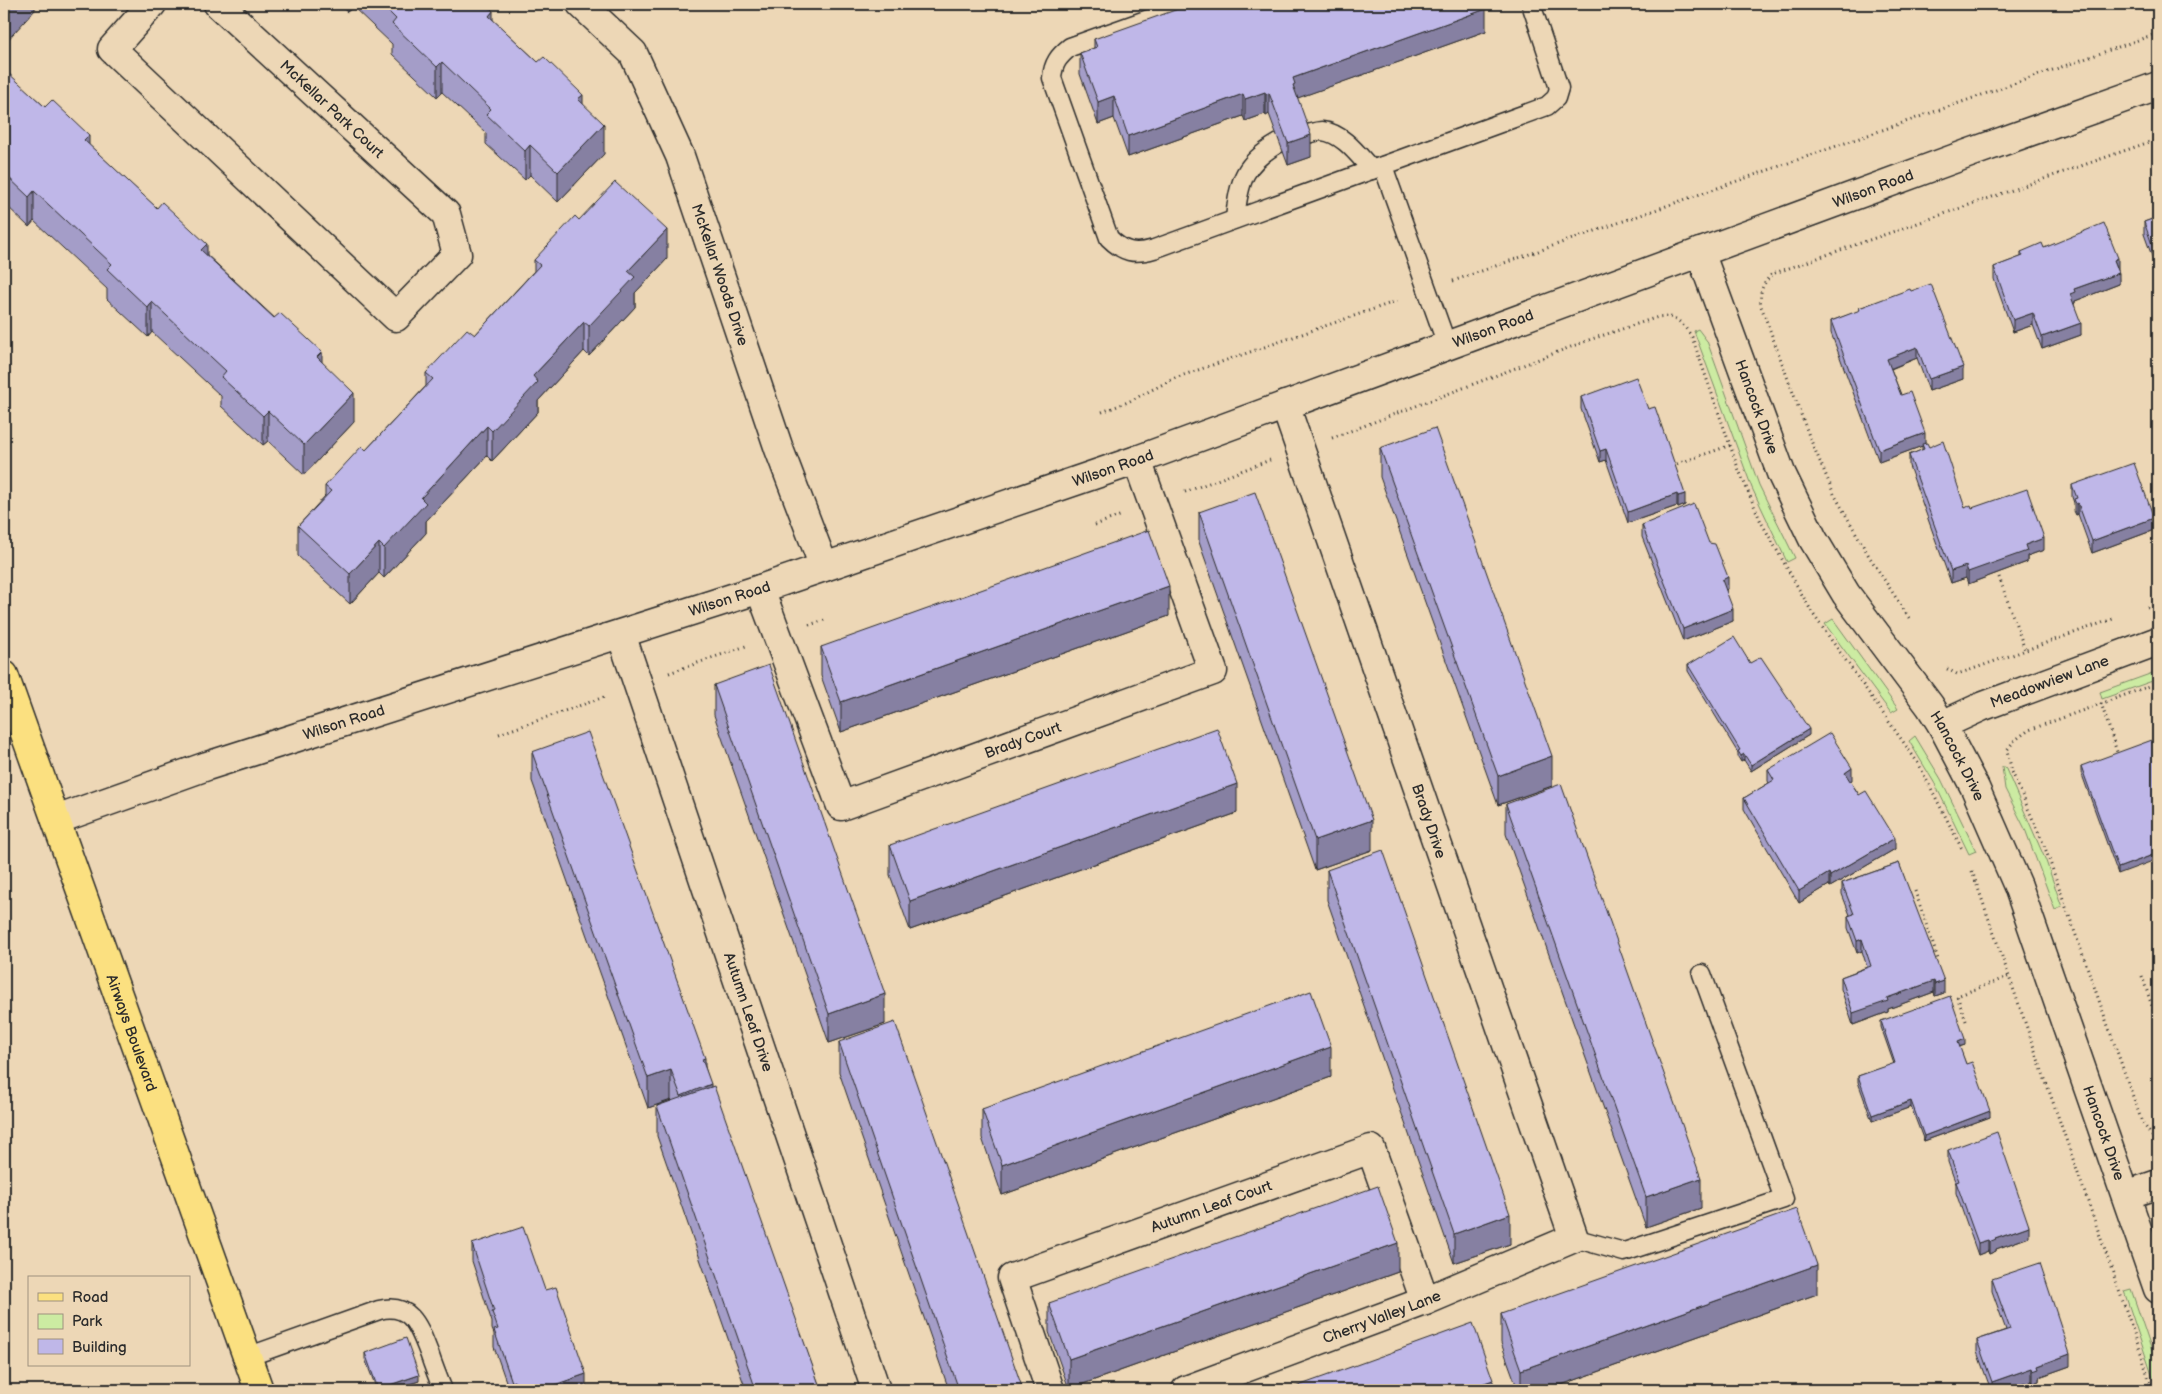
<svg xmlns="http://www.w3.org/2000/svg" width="2162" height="1394" font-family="'Balsamiq Sans',sans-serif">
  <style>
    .green { fill: #cceba2; stroke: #7c8b66 }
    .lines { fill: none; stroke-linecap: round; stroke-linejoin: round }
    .service-casing { stroke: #2b2b2b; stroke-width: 21 }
    .minor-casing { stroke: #2b2b2b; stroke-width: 31 }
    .tertiary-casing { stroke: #2b2b2b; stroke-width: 31 }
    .primary-casing { stroke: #2b2b2b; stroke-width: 31 }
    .path { stroke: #2b2b2b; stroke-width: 3; stroke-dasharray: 1 4; stroke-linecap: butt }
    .service { stroke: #edd7b6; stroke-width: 18 }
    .minor { stroke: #edd7b6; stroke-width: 28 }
    .tertiary { stroke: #edd7b6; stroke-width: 28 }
    .primary { stroke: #fbe080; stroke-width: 28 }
    .wall { fill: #a49dc8; stroke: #2b2b2b }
    .shaded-wall { fill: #8680a2; stroke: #2b2b2b }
    .building { fill: #bfb7e8; stroke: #2b2b2b }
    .labels { text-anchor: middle; stroke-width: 4.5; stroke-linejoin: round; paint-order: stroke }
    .street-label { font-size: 15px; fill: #2b2b2b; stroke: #edd7b6 }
  </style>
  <rect width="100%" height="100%" fill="#edd7b6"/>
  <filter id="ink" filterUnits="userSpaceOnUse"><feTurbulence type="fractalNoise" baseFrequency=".02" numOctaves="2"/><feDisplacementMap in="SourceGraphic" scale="10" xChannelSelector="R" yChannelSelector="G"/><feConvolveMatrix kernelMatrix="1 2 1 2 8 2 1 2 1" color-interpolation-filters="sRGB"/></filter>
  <g filter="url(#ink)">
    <!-- green -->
    <g class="green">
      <polygon points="1698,329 1707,341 1759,485 1795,558 1787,562 1752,488 1694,331"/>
      <polygon points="1833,619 1898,709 1891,713 1825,624"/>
      <polygon points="2158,671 2158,679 2102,699 2100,692"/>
      <polygon points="1915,736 1941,779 1976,851 1969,854 1935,784 1909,741"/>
      <polygon points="2002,767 2005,767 2046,861 2062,907 2055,910 2025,829 2005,789"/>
      <polygon points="2131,1289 2158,1369 2158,1390 2157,1390 2124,1291"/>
    </g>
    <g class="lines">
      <!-- service casing -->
      <g class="service-casing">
        <g id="service">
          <path d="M 1191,4 L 1070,47 C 1059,56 1053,63 1052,78 L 1109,238 C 1123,252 1134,255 1154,249 L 1547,106 L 1556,98 L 1559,88 L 1531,4"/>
          <path d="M 1303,135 C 1309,134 1317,131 1322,131 C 1343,133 1359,156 1372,170"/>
          <polyline points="1383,166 1447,345"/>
          <path d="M 1235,219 C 1239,180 1244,163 1279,143"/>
          <polyline points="1574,1238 1624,1252 1784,1199 1702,974"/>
          <path d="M 247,1357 L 379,1310 C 412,1302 419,1328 429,1353 C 433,1365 438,1378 443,1390"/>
        </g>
      </g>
      <!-- minor casing -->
      <g class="minor-casing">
        <g id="minor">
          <polyline points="152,4 112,49 396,317 457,254 446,214 218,4"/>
          <path id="s1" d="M 581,4 L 633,53 L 680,156 L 779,449 L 824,567"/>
          <path id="s2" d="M 1700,252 L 1781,473 L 1813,539 L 1846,594 L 1930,706 L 1942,725 L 1975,788 L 2018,886 L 2158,1289"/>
          <path id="s3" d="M 760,589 L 841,806 L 1213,671 L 1137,460"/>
          <path id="s4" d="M 621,634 L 876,1390"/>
          <path id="s5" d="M 1942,725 L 1981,707 L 2158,641"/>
          <polyline points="2126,1195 2158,1184"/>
          <path id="s6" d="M 1050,1390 L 1012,1278 L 1371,1149 L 1425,1301"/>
          <path id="s7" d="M 1186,1390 L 1425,1301 L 1574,1238 L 1285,405"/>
        </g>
      </g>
      <!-- tertiary casing -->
      <g class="tertiary-casing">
        <g id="tertiary">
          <path id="s8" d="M 56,820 L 207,766 L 760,589 L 1137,460 L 1967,154 L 2158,86"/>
        </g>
      </g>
      <!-- primary casing -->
      <g class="primary-casing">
        <g id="primary">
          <path id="s9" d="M 4,675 L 259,1390"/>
        </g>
      </g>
      <!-- path -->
      <g class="path">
        <polyline points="1453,281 2158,33"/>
        <polyline points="1102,412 1128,402 1175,378 1400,300"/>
        <path d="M 1332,438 L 1589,340 L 1658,317 C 1676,314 1682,323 1692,337 L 1738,468 L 1761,522 L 1813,614 L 1918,763 L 1962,849"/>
        <polyline points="1677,464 1731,445"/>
        <polyline points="1185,492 1270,460"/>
        <polyline points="1095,525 1122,515"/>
        <polyline points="1999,577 2025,650"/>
        <polyline points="2147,607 2158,603"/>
        <path d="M 1909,618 L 1869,556 L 1834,494 L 1809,436 L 1761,306 C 1759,292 1762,285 1772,274 L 2158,139"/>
        <polyline points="809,625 825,620"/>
        <polyline points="1947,669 1957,674 1970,670 2113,619"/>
        <polyline points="669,673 746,646"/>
        <polyline points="2158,683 2029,730 2014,741 2007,750 2012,772 2044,845 2142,1122 2152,1136 2158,1137"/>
        <polyline points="2101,703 2118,755"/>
        <polyline points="499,734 607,696"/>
        <polyline points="1972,871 2142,1356 2152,1390"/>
        <polyline points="1915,891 1939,962"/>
        <polyline points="2142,976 2158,1024"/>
        <polyline points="1966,1021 1957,996 2010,976"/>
      </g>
      <!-- service -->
      <use href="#service" class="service"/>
      <!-- minor -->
      <use href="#minor" class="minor"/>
      <!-- tertiary -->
      <use href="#tertiary" class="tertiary"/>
      <!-- primary -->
      <use href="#primary" class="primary"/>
    </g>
    <!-- wall -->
    <g class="wall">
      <polygon points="338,4 486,4 493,20 583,104 604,154 558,202 530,175 525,180 486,144 486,133 442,92 437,97 392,54 392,44 353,7 347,12"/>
      <polygon points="1486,31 1297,98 1311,157 1288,165 1269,114 1266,116 1265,114 1245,121 1243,116 1128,157 1114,118 1098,124 1080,74 1080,53 1094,48 1094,39"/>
      <polygon points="4,71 89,145 322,362 354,422 304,475 268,441 263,445 221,406 221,396 152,332 148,337 107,299 107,289 34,221 29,227 4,203"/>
      <polygon points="2158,217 2158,273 2144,234 2144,222"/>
      <polygon points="579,220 667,259 635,293 635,307 589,356 584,351 538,401 538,412 492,461 487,456 426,521 426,533 384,578 379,573 350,604 298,556 298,526 325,496 325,486 366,450 426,386 426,373 475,335 534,271 534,260"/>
      <polygon points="2044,248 2118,270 2119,284 2075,301 2075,303 2074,304 2081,335 2042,349 2033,325 2013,332 1994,279 1994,267 2021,257 2021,252"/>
      <polygon points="1911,291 1963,379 1929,391 1917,358 1891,369 1901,395 1925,443 1929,447 1965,508 1972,508 2044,550 2027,556 2027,562 1968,584 1966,578 1951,583 1909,466 1909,455 1922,450 1922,446 1879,462 1831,333 1831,321 1859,311 1859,308"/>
      <polygon points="1581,397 1648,409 1685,505 1678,508 1677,506 1628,523 1606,460 1600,462 1581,409"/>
      <polygon points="1380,448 1552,786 1498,805 1380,477"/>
      <polygon points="2072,485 2154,530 2092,553 2078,514 2076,515 2074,511 2074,503 2072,497"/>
      <polygon points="1199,512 1372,850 1315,870 1199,542"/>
      <polygon points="1642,525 1709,543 1728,589 1726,590 1733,621 1683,641 1642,537"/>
      <polygon points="1169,616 841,732 821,676 821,647"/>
      <polygon points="1750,663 1809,735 1751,771 1744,760 1741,762 1738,757 1738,753 1688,671 1688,665"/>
      <polygon points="714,685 885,1024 829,1043 714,715"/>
      <polygon points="532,752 705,1067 711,1087 821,1390 746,1390 657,1136 657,1106 672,1101 671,1100 648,1108 532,781"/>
      <polygon points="2081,766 2155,810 2118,874 2081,772"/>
      <polygon points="1768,770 1852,780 1850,781 1895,849 1830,887 1829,885 1799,903 1744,809 1744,798 1769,783 1768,781"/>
      <polygon points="1506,804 1701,1208 1646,1227 1506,834"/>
      <polygon points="1237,813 910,930 890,875 890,845"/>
      <polygon points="1899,863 1944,993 1935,996 1934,992 1888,1009 1888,1012 1853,1025 1841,989 1841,977 1867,967 1862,951 1857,953 1848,928 1848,916 1850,915 1842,894 1842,883"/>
      <polygon points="1327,870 1510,1244 1454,1263 1327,900"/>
      <polygon points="1881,1021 1965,1045 1959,1047 1966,1064 1990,1117 1924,1141 1911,1107 1872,1121 1858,1082 1858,1076 1894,1064 1881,1027"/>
      <polygon points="839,1042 1022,1390 949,1390 839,1072"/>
      <polygon points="1331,1077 1002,1195 982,1138 982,1109"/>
      <polygon points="1948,1150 2029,1237 1996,1249 1996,1251 1989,1254 1988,1251 1978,1255 1956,1193 1956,1184 1948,1162"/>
      <polygon points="472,1244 545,1290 586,1390 509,1390 494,1347 494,1334 492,1329 492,1322 472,1261"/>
      <polygon points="1398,1272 1069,1389 1049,1332 1049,1303"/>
      <polygon points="1992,1279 2070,1366 2039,1377 2039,1381 2033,1383 2032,1380 2002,1390 1991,1390 1977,1352 1977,1340 2006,1330 1992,1291"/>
      <polygon points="1817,1294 1547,1390 1518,1390 1501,1343 1501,1314"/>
      <polygon points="365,1353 419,1381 391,1390 377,1390 365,1359"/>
    </g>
    <!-- shaded-wall -->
    <g class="shaded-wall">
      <polygon points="13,4 35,4 35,10 4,44 4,14"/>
      <polygon points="347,4 353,4 353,7 347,12"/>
      <polygon points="1486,9 1486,31 1295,99 1293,107 1293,78"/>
      <polygon points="493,11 493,41 489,16"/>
      <polygon points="442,62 442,92 437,97 437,67"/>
      <polygon points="1265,92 1265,114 1245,121 1245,99"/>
      <polygon points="1269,93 1269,114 1266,116 1266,94"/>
      <polygon points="1243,94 1243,116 1128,157 1128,136"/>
      <polygon points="583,95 583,125 578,99"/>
      <polygon points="1114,96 1114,118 1098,124 1098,102"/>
      <polygon points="604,124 604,154 558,202 558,172"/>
      <polygon points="89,135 89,165 84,140"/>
      <polygon points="1311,135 1311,157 1288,165 1288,143"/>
      <polygon points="530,145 530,175 525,180 525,151"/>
      <polygon points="34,191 34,221 29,227 29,197"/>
      <polygon points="667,230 667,259 635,293 635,307 589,356 589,326 628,271"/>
      <polygon points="207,244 207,274 201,250"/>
      <polygon points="2118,258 2118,270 2114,260"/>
      <polygon points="2119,273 2119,284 2075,301 2075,303 2070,305 2070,294 2074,289"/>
      <polygon points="152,302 152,332 148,337 148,308"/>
      <polygon points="2033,313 2033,325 2013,332 2013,320"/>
      <polygon points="584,322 584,351 538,401 538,412 492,461 492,431 533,376"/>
      <polygon points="2081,323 2081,335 2042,349 2042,337"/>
      <polygon points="1917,347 1917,358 1887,370 1887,359"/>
      <polygon points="322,352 322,382 317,357"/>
      <polygon points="1963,367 1963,379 1929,391 1929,379"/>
      <polygon points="354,393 354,422 304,475 304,445"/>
      <polygon points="268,411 268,441 263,445 263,416"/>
      <polygon points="487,426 487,456 426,521 426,533 384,578 384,548 421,498"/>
      <polygon points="1925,433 1925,445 1879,462 1879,450"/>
      <polygon points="1606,449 1606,460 1600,462 1600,451"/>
      <polygon points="1677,494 1677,506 1628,523 1628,512"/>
      <polygon points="1685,494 1685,505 1678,508 1678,496"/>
      <polygon points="2078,503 2078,514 2076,515 2076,504"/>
      <polygon points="2154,518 2154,530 2092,553 2092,541"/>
      <polygon points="2044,538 2044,550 2027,556 2027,562 1968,584 1968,572 2025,545"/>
      <polygon points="379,543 379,573 350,604 350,574"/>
      <polygon points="1966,566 1966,578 1951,583 1951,571"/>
      <polygon points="1728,577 1728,589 1722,591 1722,580"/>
      <polygon points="1169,586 1169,616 841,732 841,702"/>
      <polygon points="1733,609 1733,621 1683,641 1683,629"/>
      <polygon points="1809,729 1809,735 1751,771 1751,765"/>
      <polygon points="1744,754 1744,760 1741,762 1741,756"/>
      <polygon points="1552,756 1552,786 1498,805 1498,776"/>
      <polygon points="1852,768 1852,780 1845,784 1845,773"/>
      <polygon points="1237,784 1237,813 910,930 910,901"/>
      <polygon points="2158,803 2158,809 2153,811 2153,805"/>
      <polygon points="1372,820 1372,850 1315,870 1315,840"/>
      <polygon points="1895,838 1895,849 1830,887 1830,876"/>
      <polygon points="2158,853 2158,859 2118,874 2118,868"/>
      <polygon points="1829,873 1829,885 1799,903 1799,891"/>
      <polygon points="1862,939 1862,951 1857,953 1857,941"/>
      <polygon points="1934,981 1934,992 1888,1009 1888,1012 1853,1025 1853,1013 1887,998"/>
      <polygon points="1944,981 1944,993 1935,996 1935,984"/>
      <polygon points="885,994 885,1024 829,1043 829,1014"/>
      <polygon points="1965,1039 1965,1045 1958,1047 1958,1042"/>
      <polygon points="1331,1047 1331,1077 1002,1195 1002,1165"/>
      <polygon points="705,1058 705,1087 711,1084 711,1114 681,1125 681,1096 702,1059"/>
      <polygon points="671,1070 671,1100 648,1108 648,1078"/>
      <polygon points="1911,1101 1911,1107 1872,1121 1872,1115"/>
      <polygon points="1990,1111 1990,1117 1924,1141 1924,1136"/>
      <polygon points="1701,1178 1701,1208 1646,1227 1646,1197"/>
      <polygon points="1510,1214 1510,1244 1454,1263 1454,1234"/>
      <polygon points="2029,1226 2029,1237 1996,1249 1996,1251 1989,1254 1989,1242 1995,1238"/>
      <polygon points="1988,1240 1988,1251 1978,1255 1978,1243"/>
      <polygon points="1398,1243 1398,1272 1069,1389 1069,1359"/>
      <polygon points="1817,1265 1817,1294 1547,1390 1521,1390 1521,1370"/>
      <polygon points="2070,1354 2070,1366 2039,1377 2039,1381 2033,1383 2033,1371 2038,1366"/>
      <polygon points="2032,1368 2032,1380 2002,1390 1992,1390 1992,1382"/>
      <polygon points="586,1374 586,1390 540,1390"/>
      <polygon points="419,1375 419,1381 391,1390 378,1390 378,1389"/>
      <polygon points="1493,1380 1493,1390 1464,1390"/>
      <polygon points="514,1381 514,1390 512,1390 512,1382"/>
      <polygon points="1022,1387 1022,1390 1012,1390"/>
    </g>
    <!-- building -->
    <g class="building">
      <polygon points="4,4 13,4 4,14"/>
      <polygon points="381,4 486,4 493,11 489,16 538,62 544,57 583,95 578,99 604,124 558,172 530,145 525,151 486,114 491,109 442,62 437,67 392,24 396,19"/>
      <polygon points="1192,4 1484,4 1486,9 1293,78 1295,84 1293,85 1311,135 1288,143 1269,93 1266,94 1265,92 1245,99 1243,94 1128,136 1114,96 1098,102 1080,53 1097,47 1094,39"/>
      <polygon points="5,70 45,107 52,100 89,135 84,140 157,208 162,202 207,244 201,250 274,318 280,313 322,352 317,357 354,393 304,445 268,411 263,416 221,377 226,371 152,302 148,308 107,269 112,264 34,191 29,197 4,173 4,71"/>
      <polygon points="615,182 667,230 628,271 635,277 589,326 584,322 533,376 538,382 492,431 487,426 421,498 426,503 384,548 379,543 350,574 298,526 331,491 325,486 362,446 366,450 433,379 426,373 467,329 475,335 540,265 534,260 575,216 579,220"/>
      <polygon points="2158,217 2158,261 2144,222"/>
      <polygon points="2104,223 2118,258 2114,260 2119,273 2074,289 2075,292 2070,294 2081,323 2042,337 2033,313 2013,320 1994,267 2023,256 2021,252 2042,243 2044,248"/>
      <polygon points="1931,284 1963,367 1929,379 1917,347 1887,359 1901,395 1910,392 1925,433 1879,450 1831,321 1860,310 1859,308 1910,289 1911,291"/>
      <polygon points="1636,377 1648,409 1655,407 1685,494 1678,496 1677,494 1628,512 1606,449 1600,451 1581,397"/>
      <polygon points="1435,428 1552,756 1498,776 1380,448"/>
      <polygon points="1943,441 1965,508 1971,505 1972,508 2027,489 2044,538 2025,545 2027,551 1968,572 1966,566 1951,571 1909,455 1924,449 1922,444 1927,443 1929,447"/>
      <polygon points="2134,463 2154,518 2092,541 2078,503 2076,504 2074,499 2077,498 2072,485"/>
      <polygon points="1255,492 1372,820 1315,840 1199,512"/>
      <polygon points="1694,504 1709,543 1715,544 1728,577 1722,580 1733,609 1683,629 1642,525"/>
      <polygon points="1149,530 1169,586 841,702 821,647"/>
      <polygon points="1734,637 1750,663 1761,657 1809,729 1751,765 1744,754 1741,756 1738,751 1740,750 1688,665"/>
      <polygon points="769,665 885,994 829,1014 714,685"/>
      <polygon points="1217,728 1237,784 910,901 890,845"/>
      <polygon points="588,732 705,1058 702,1059 711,1084 681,1096 671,1070 648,1078 532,752"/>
      <polygon points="1830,733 1852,768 1845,773 1859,795 1866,791 1895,838 1830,876 1829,873 1799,891 1744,798 1774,780 1768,770"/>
      <polygon points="2152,740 2158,756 2158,803 2153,805 2158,819 2158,853 2118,868 2081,766"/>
      <polygon points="1561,784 1701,1178 1646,1197 1506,804"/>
      <polygon points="1383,850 1510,1214 1454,1234 1327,870"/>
      <polygon points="1899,863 1944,981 1935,984 1934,981 1887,998 1888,1001 1853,1013 1841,977 1871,966 1862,939 1857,941 1848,916 1854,914 1842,883"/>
      <polygon points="1311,991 1331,1047 1002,1165 982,1109"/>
      <polygon points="1950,996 1965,1039 1958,1042 1966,1064 1972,1062 1990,1111 1924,1136 1911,1101 1872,1115 1858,1076 1895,1063 1881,1021"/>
      <polygon points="895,1022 1022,1387 1012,1390 959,1390 839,1042"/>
      <polygon points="714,1086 821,1390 756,1390 657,1106"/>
      <polygon points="1997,1132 2029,1226 1995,1238 1996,1239 1989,1242 1988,1240 1978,1243 1956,1182 1959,1181 1948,1150"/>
      <polygon points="1378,1186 1398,1243 1069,1359 1049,1303"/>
      <polygon points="1797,1209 1817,1265 1521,1370 1501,1314"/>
      <polygon points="523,1227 545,1290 556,1287 586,1374 540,1390 518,1390 514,1381 512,1382 494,1330 498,1329 492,1312 494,1311 472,1244"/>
      <polygon points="2040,1263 2070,1354 2038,1366 2039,1369 2033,1371 2032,1368 1992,1382 1977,1340 2010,1329 1992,1279"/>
      <polygon points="1473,1323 1493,1380 1464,1390 1287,1390"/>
      <polygon points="406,1338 419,1375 378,1389 365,1353"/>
    </g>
  </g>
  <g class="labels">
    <!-- street labels -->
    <g class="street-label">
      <text transform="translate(332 109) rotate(43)" y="5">McKellar Park Court</text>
      <text dy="5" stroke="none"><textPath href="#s8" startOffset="1924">Wilson Road</textPath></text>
      <text dy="5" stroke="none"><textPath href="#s1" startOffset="310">McKellar Woods Drive</textPath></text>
      <text dy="5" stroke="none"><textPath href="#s8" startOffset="1519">Wilson Road</textPath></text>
      <text dy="5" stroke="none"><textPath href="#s2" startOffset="165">Hancock Drive</textPath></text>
      <text dy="5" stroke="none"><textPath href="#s8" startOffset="1114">Wilson Road</textPath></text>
      <text dy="5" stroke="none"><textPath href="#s8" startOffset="709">Wilson Road</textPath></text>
      <text dy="5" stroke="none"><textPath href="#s5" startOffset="116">Meadowview Lane</textPath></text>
      <text dy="5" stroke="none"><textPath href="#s8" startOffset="304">Wilson Road</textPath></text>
      <text dy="5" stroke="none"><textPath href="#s3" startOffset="425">Brady Court</textPath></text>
      <text dy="5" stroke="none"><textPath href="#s2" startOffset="570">Hancock Drive</textPath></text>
      <text transform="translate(1429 821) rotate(71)" y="5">Brady Drive</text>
      <text dy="5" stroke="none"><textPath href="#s4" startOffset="399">Autumn Leaf Drive</textPath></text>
      <text dy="5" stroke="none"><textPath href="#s9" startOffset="380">Airways Boulevard</textPath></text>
      <text dy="5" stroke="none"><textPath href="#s2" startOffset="975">Hancock Drive</textPath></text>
      <text dy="5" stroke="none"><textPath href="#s6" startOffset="330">Autumn Leaf Court</textPath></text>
      <text dy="5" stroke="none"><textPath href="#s7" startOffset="209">Cherry Valley Lane</textPath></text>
    </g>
  </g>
  <!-- margin -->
  <rect width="2162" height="1394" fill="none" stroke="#edd7b6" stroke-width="20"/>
  <rect x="10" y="10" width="2142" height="1374" fill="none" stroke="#2b2b2b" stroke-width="2" filter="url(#ink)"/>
  <!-- legend -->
  <rect x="28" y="1276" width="162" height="90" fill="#edd7b6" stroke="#9f927e"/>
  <rect x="38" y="1293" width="25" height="8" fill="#fbe080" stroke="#9f927e"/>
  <text x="72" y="1302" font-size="15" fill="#2b2b2b">Road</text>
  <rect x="38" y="1314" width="25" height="15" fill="#cceba2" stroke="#9f927e"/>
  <text x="72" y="1326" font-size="15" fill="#2b2b2b">Park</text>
  <rect x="38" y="1339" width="25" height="15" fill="#bfb7e8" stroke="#9f927e"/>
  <text x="72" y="1352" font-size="15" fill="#2b2b2b">Building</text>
</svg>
